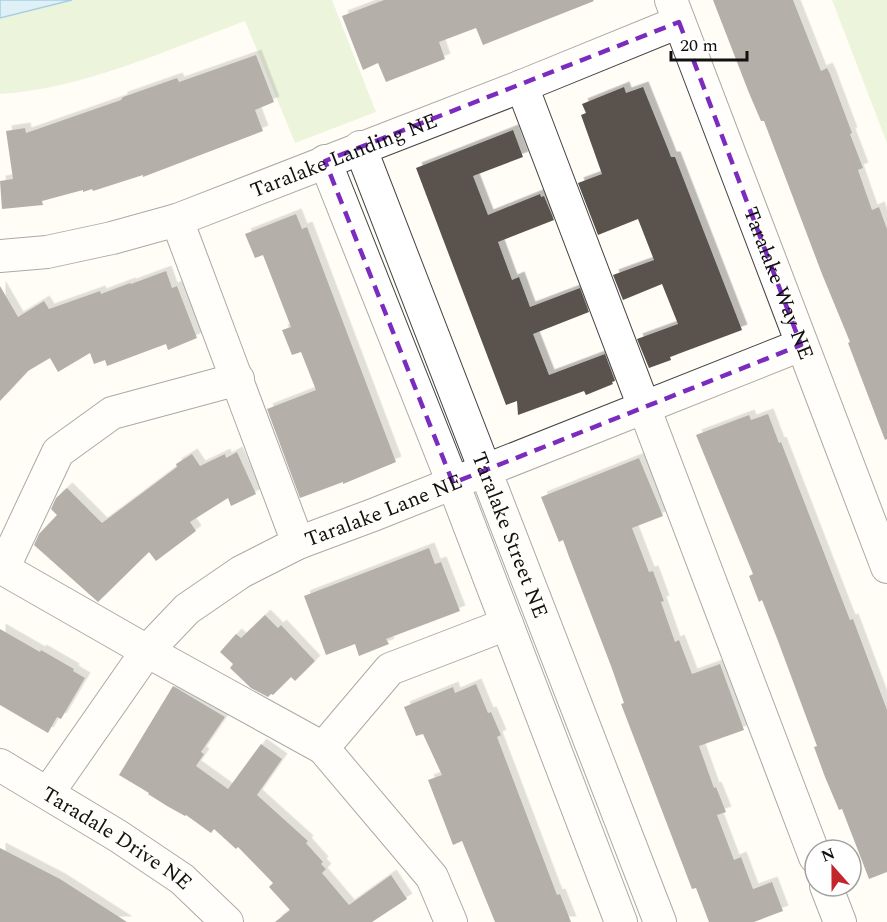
<svg xmlns="http://www.w3.org/2000/svg" width="887" height="922" font-family="Spectral,serif">
  <style>
    .green { fill: #d5ebbd }
    .water { fill: #b9e0f7; stroke: #3f96cf; stroke-width: 1.5 }
    .building { fill: #5a524d; filter: url(#shadow) }
    .lines { fill: none; stroke-linecap: round; stroke-linejoin: round }
    .minor-casing { stroke: #444; stroke-width: 34 }
    .minor { stroke: #fff; stroke-width: 32 }
    .marked { fill: none; stroke: #7b2cbf; stroke-width: 4.5; stroke-dasharray: 12 8; stroke-linejoin: round }
    .labels { text-anchor: middle; stroke-width: 6; stroke-linejoin: round; paint-order: stroke }
    .street-label { font-size: 21px; fill: #111; stroke: #fff }
  </style>
  <defs>
    <filter id="shadow"><feDropShadow dx="5.5" dy="-5.5" stdDeviation="0" flood-color="#0004"/></filter>
  </defs>
  <rect width="100%" height="100%" fill="#fffdf5"/>
  <!-- green -->
  <g class="green">
    <path d="M 0,0 L 332,0 L 376,112 L 295,143 L 245,21 C 167,50 83,89 0,94 Z"/>
    <polygon points="832,0 887,0 887,143"/>
  </g>
  <!-- water -->
  <polygon class="water" points="0,0 72,0 0,18"/>
  <!-- building -->
  <g class="building">
    <polygon points="384,0 593,0 594,1 483,45 476,28 439,42 445,59 386,82 378,63 363,70 342,16"/>
    <polygon points="713,0 793,0 821,71 827,68 830,74 852,133 850,134 863,168 858,170 872,210 879,207 887,229 887,439 885,440 848,343 850,342 822,274 764,121 761,121 749,93"/>
    <polygon points="256,55 274,102 255,110 263,131 143,177 143,175 93,191 92,189 83,192 83,190 42,201 43,205 2,209 0,181 13,179 6,131 25,128 26,133 121,100 123,97 177,78 179,82"/>
    <polygon points="624,87 626,93 643,87 668,149 671,157 675,157 742,330 670,357 671,360 649,368 637,339 678,324 662,284 623,300 613,275 654,260 638,219 598,235 578,183 602,174 581,115 586,113 582,104"/>
    <polygon points="513,130 523,157 473,176 488,215 540,194 541,197 544,196 554,220 498,242 512,280 519,277 530,307 580,288 589,312 533,334 549,375 605,354 615,381 612,382 613,384 586,395 584,391 518,415 517,401 506,405 416,168"/>
    <polygon points="296,214 302,229 307,227 396,462 343,484 343,482 300,498 267,409 316,390 301,352 292,355 282,330 291,327 263,255 255,258 245,234"/>
    <polygon points="166,271 172,288 177,286 197,338 168,350 166,344 107,366 105,360 94,364 90,353 58,372 50,358 28,371 0,401 0,286 18,317 44,301 49,309 100,291 101,294 130,283 131,284"/>
    <polygon points="768,414 779,443 781,442 850,620 853,619 887,710 887,872 869,879 842,809 839,810 825,777 814,747 817,746 778,641 762,600 759,602 749,576 753,574 696,435 749,415 751,420"/>
    <polygon points="237,452 256,494 231,506 228,498 190,522 196,531 156,561 149,552 98,602 34,545 39,534 57,515 51,509 56,498 67,488 102,523 177,467 176,464 192,454 200,466 225,454 226,458"/>
    <polygon points="639,458 663,516 632,528 649,572 653,571 664,601 661,602 675,642 679,640 692,674 720,664 744,730 699,746 714,788 716,787 726,812 717,815 734,860 741,857 753,889 772,882 783,911 754,922 709,922 696,888 692,889 621,704 624,703 611,666 568,554 563,540 559,542 541,497"/>
    <polygon points="429,548 435,564 441,562 460,611 386,639 389,644 359,656 355,644 326,655 304,596"/>
    <polygon points="265,615 278,628 281,625 315,661 295,681 291,677 273,695 271,694 268,697 251,688 230,668 233,664 220,652 236,634 241,638"/>
    <polygon points="0,629 40,652 41,650 74,669 73,671 85,678 61,719 57,717 48,733 0,705"/>
    <polygon points="476,684 488,713 491,712 501,735 497,737 557,895 560,894 571,922 495,922 462,841 453,845 428,780 442,775 423,734 416,736 404,707 453,687 455,693"/>
    <polygon points="173,686 225,717 201,752 204,754 196,766 228,789 261,744 282,759 257,795 308,841 306,843 323,862 321,864 326,869 322,873 349,905 391,875 407,899 372,922 275,922 290,910 269,887 273,883 238,847 236,849 214,829 211,833 186,815 185,816 167,806 148,794 149,793 119,775"/>
    <polygon points="0,848 60,879 127,922 0,922"/>
  </g>
  <g class="lines">
    <!-- minor casing -->
    <g class="minor-casing">
      <g id="minor">
        <path id="s1" d="M 671,0 L 887,567"/>
        <polyline points="522,86 815,857"/>
        <path id="s2" d="M 360,147 L 660,922"/>
        <polyline points="325,161 453,483 621,922"/>
        <polyline points="177,220 298,543"/>
        <path id="s3" d="M 0,256 L 47,252 L 112,238 L 177,220 L 522,86 L 679,22"/>
        <polyline points="0,567 147,651 323,748 432,877 451,922"/>
        <polyline points="3,569 58,452 112,413 238,379"/>
        <polyline points="323,748 390,669 507,624"/>
        <path id="s4" d="M 0,765 L 118,836 L 182,879 L 227,922"/>
        <path id="s5" d="M 48,793 L 147,651 L 187,609 L 241,572 L 298,543 L 373,515 L 801,345"/>
        <polyline points="826,886 840,922"/>
      </g>
    </g>
    <!-- minor -->
    <use href="#minor" class="minor"/>
  </g>
  <!-- marked area -->
  <path d="M0 0H887V922H0ZM 679,22 L 801,345 L 453,483 L 325,161 Z" fill="#fffdf5" fill-opacity=".55" fill-rule="evenodd"/>
  <path class="marked" d="M 679,22 L 801,345 L 453,483 L 325,161 Z"/>
  <g class="labels">
    <!-- street labels -->
    <g class="street-label">
      <text dy="7" stroke="none"><textPath href="#s3" startOffset="360">Taralake Landing NE</textPath></text>
      <text dy="7" stroke="none"><textPath href="#s1" startOffset="303">Taralake Way NE</textPath></text>
      <text dy="7" stroke="none"><textPath href="#s5" startOffset="452">Taralake Lane NE</textPath></text>
      <text dy="7" stroke="none"><textPath href="#s2" startOffset="416">Taralake Street NE</textPath></text>
      <text dy="7" stroke="none"><textPath href="#s4" startOffset="138">Taradale Drive NE</textPath></text>
    </g>
  </g>
  <!-- north arrow -->
  <g transform="translate(833 868) rotate(339)"><circle r="28" fill="#ffffff" stroke="#a0a0a0" stroke-width="1.5"/>
  <path d="M0-4.5L10 22L0 15L-10 22Z" fill="#c4262e"/>
  <text y="-9" font-size="16" font-weight="bold" text-anchor="middle" fill="#111111">N</text>
  </g>
  <!-- scale -->
  <path d="M671 51v9h76v-9" fill="none" stroke="#111111" stroke-width="3"/>
  <text x="680" y="51" font-size="18" fill="#111111" stroke="#ffffff" stroke-width="4.5" paint-order="stroke">20 m</text>
</svg>
